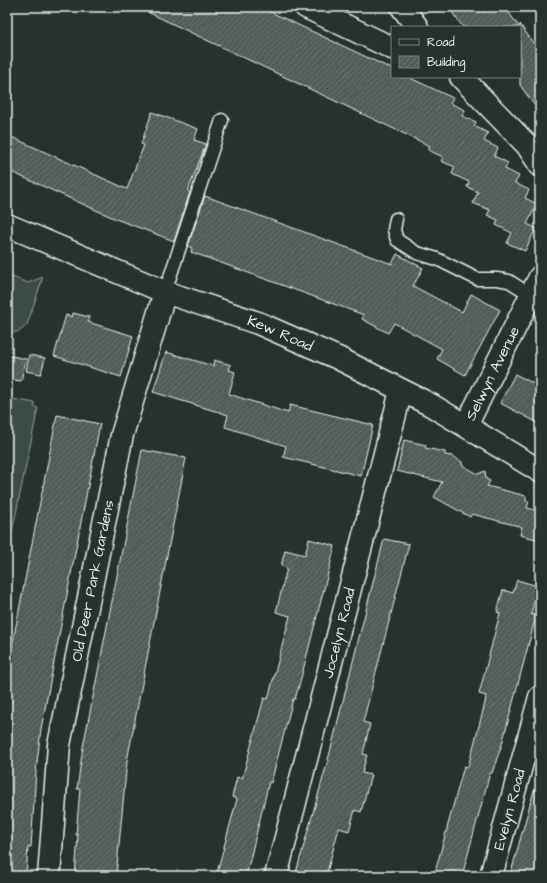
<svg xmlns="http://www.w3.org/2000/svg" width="547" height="883" font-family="'Architects Daughter',sans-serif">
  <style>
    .pitch { fill: #3e4b47; stroke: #939ea0 }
    .building { fill: url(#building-hatch); stroke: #e8f1f8 }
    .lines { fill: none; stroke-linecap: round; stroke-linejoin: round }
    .service-casing { stroke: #e8f1f8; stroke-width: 15 }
    .minor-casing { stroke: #e8f1f8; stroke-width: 25 }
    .primary-casing { stroke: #e8f1f8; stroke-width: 25 }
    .service { stroke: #26332d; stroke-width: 12 }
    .minor { stroke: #26332d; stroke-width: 22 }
    .primary { stroke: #26332d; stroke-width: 22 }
    .labels { text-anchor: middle; stroke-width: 3.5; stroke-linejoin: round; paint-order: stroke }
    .street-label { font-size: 15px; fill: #e8f1f8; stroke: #26332d }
  </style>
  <defs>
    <pattern id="building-hatch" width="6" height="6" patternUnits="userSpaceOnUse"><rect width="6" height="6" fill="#505c59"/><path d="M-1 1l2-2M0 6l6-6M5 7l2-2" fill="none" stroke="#697472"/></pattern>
  </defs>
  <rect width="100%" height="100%" fill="#26332d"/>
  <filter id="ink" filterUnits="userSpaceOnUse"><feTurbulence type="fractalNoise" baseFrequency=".025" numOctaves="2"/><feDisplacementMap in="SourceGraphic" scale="8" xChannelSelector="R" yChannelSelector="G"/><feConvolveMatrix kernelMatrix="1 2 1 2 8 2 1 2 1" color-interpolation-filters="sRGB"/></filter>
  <g filter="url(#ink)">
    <!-- pitch -->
    <g class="pitch">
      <polygon points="7,275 28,283 43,277 27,325 20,331 7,334"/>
      <polygon points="7,398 35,403 34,407 38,408 7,556"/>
    </g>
    <!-- building -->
    <g class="building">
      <polygon points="137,7 260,7 392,69 392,77 408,77 453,98 450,103 465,110 462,116 476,122 474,126 488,133 484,141 498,148 494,156 508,163 505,169 519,176 515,183 529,190 525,198 537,204 527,224 536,228 525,251 507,243 512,233 496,225 498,220 487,215 490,210 473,203 478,192 467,187 469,182 452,174 455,167 441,161 443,157 428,150 430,146"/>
      <polygon points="448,7 505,7 519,27 463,27"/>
      <polygon points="520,24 533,43 540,38 540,113 520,85"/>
      <polygon points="152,112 198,129 194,140 206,144 188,191 190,192 174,241 116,219 7,170 7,135 127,189 144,145 141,144"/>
      <polygon points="205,196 392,264 397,254 423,268 413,286 462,312 471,294 500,310 465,375 437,359 442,349 394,323 388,333 362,319 364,315 191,252 192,248 188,246"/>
      <polygon points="73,313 89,317 88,322 133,336 121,377 54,356 66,315 72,317"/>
      <polygon points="166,352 213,366 214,360 231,365 229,370 235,372 229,394 288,413 290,405 373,425 361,476 283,457 286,446 225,427 228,415 153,392"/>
      <polygon points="7,355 26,359 21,381 7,379"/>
      <polygon points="29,355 45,358 41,374 26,371"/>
      <polygon points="515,374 540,387 540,424 500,403"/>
      <polygon points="57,415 100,424 41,729 36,771 31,847 28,847 26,876 7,876 7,672"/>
      <polygon points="404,440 426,445 425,448 445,452 445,455 452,456 462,462 462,465 478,474 485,471 486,479 490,481 487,486 526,496 526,501 529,501 527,508 540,511 540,540 520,535 522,527 472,514 470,517 434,497 442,482 397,471"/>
      <polygon points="142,450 186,458 127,761 116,876 75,876 78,835 76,835 80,789 77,789 83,747"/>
      <polygon points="309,539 335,546 300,682 295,699 293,699 271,783 269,782 246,876 216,876 237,799 232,797 237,777 242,779 264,698 268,699 290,616 276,612 287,568 281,566 285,550 305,555"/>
      <polygon points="384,539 409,544 363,722 370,724 363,754 367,755 362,773 371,775 361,812 355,810 349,831 339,828 326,876 295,876 328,760"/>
      <polygon points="517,580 538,586 531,614 536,616 502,744 492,773 490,773 462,876 434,876 464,766 468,767 485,703 486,696 479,694 500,613 497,612 503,590 513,593"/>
      <polygon points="534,790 540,790 540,876 510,876"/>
    </g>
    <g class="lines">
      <!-- service casing -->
      <g class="service-casing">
        <g id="service">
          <polyline points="396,219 394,230 397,240 417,253 437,259 477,279 497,279 509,281 531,295"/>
          <polyline points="165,292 222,120"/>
        </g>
      </g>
      <!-- minor casing -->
      <g class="minor-casing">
        <g id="minor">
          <polyline points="306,7 392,48"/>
          <polyline points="402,7 417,27"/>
          <polyline points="461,77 527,145 540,165"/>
          <path id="s1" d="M 466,426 L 540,277"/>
          <path id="s2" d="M 49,876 L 59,745 L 122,435 L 165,292"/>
          <path id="s3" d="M 276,876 L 401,391"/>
          <path id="s4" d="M 491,876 L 540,697"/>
        </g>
      </g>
      <!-- primary casing -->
      <g class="primary-casing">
        <g id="primary">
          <path id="s5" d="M 7,225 L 165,292 L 258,323 L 338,358 L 431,405 L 540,471"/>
        </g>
      </g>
      <!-- service -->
      <use href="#service" class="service"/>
      <!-- minor -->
      <use href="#minor" class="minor"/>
      <!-- primary -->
      <use href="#primary" class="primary"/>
    </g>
  </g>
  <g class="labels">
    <!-- street labels -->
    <g class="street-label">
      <text dy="5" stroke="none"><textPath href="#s5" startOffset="294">Kew Road</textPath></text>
      <text dy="5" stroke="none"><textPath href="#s1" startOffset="59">Selwyn Avenue</textPath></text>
      <text dy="5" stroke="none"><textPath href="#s2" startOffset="299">Old Deer Park Gardens</textPath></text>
      <text dy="5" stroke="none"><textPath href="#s3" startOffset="251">Jocelyn Road</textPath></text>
      <text dy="5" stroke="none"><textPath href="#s4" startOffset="69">Evelyn Road</textPath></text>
    </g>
  </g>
  <!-- margin -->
  <rect width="547" height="883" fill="none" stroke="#26332d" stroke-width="24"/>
  <rect x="12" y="12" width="523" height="859" fill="none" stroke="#e8f1f8" stroke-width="1.5" filter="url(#ink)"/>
  <!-- legend -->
  <rect x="391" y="26" width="130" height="52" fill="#26332d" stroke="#747f7e"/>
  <rect x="399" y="39" width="20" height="6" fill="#26332d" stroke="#747f7e"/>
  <text x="427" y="46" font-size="12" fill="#e8f1f8">Road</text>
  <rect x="399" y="56" width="20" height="12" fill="url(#building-hatch)" stroke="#747f7e"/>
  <text x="427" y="66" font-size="12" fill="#e8f1f8">Building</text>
</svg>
